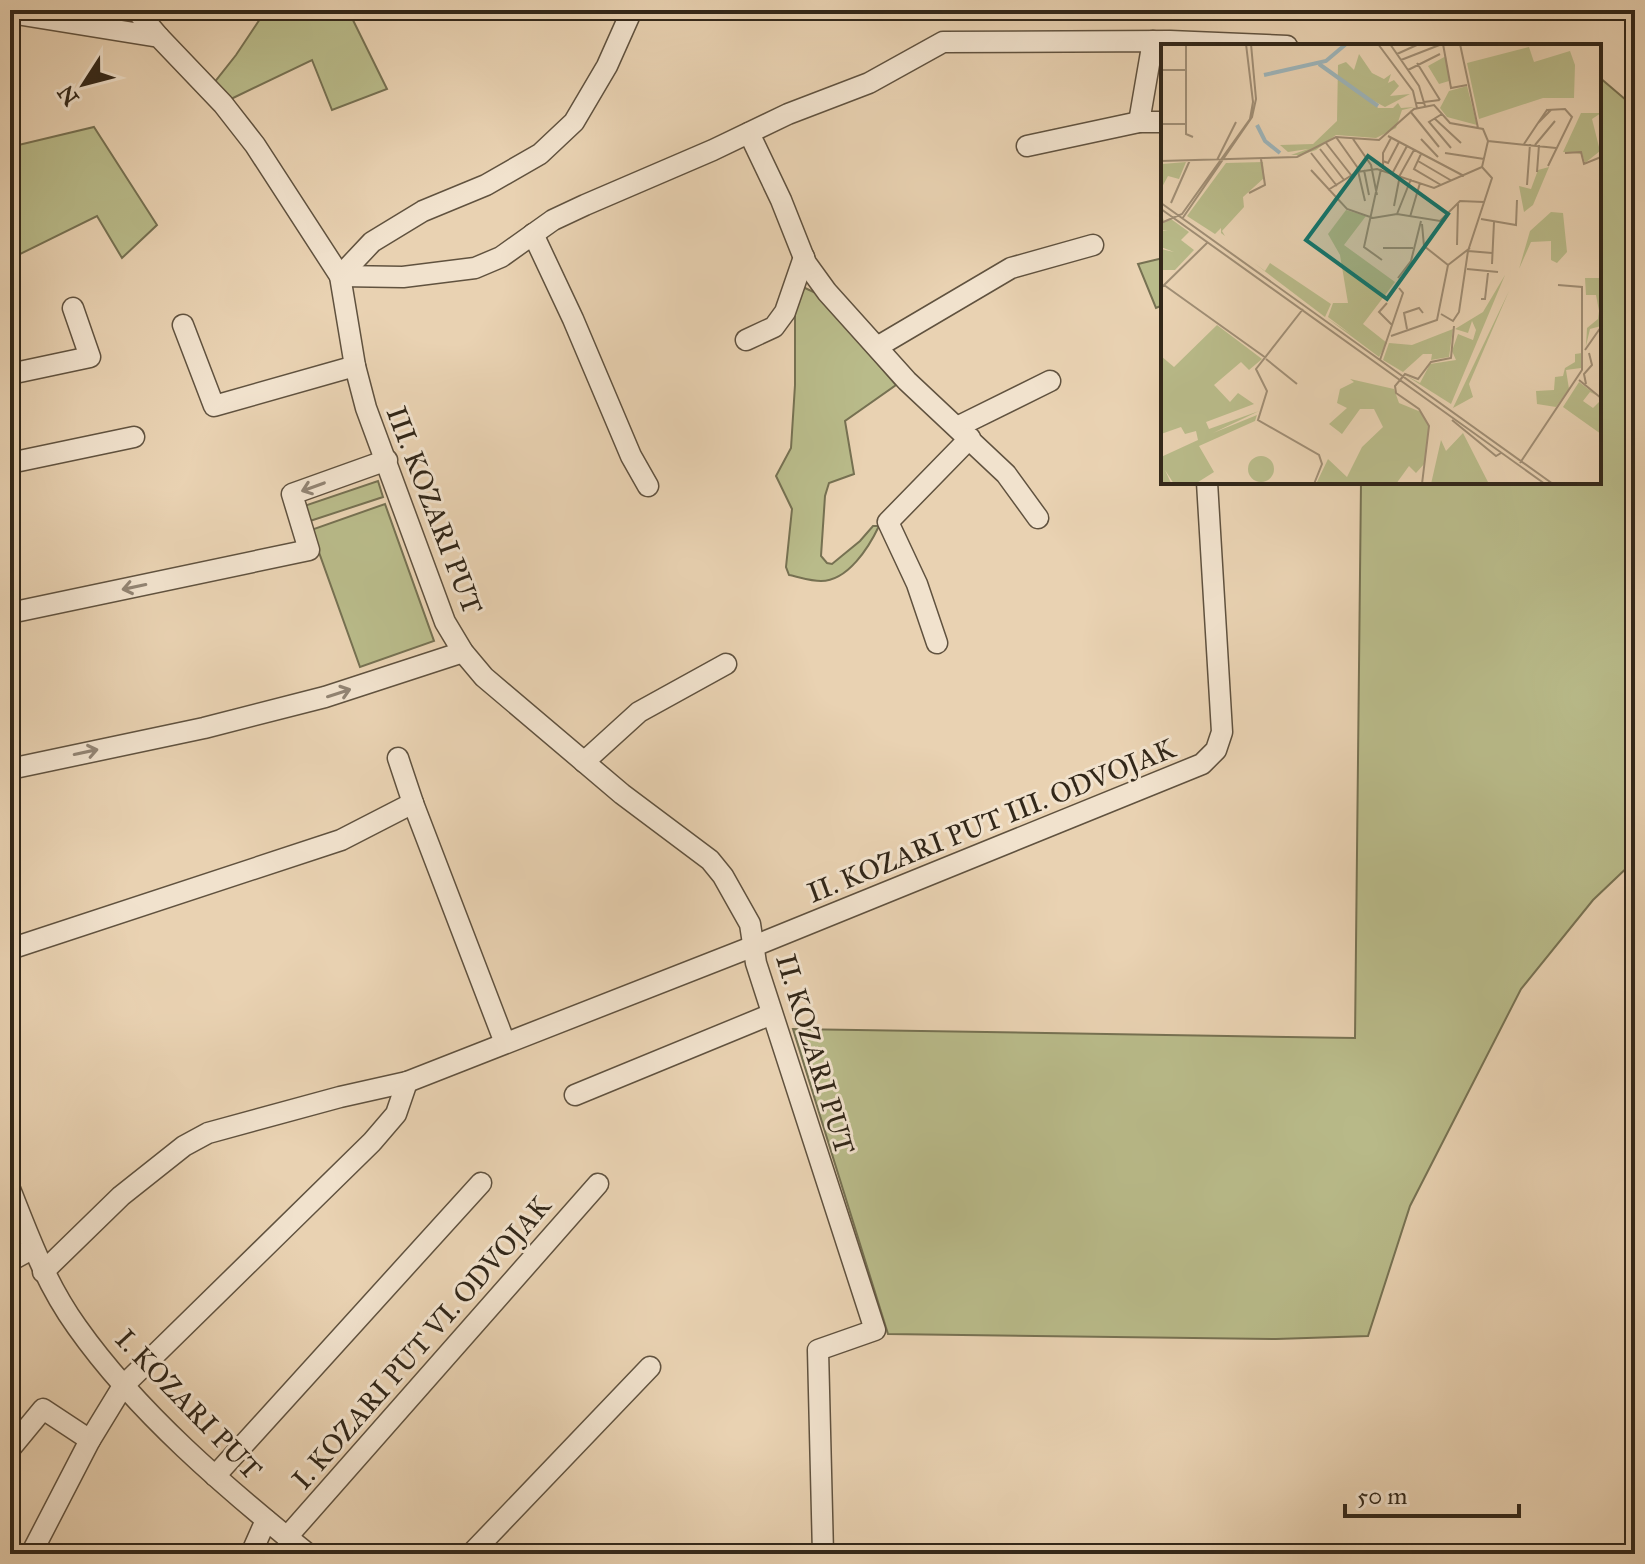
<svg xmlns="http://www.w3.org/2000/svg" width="1645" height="1564" font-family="'IM FELL Great Primer',serif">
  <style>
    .green { fill: #b9bb8a; stroke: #767152; stroke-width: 2 }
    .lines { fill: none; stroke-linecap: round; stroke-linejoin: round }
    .street-casing { stroke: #60523f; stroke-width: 23 }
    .street { stroke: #f1e2cd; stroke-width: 20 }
    .oneway { stroke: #928473 }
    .labels { text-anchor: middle; stroke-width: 6; stroke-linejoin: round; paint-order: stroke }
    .street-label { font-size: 28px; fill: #322719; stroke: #f1e2cd }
    .inset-river { fill: none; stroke: #9db4b9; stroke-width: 4 }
    .inset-road { fill: none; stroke: #a08e75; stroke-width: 2 }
    .view { fill: #0f766e; fill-opacity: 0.15; stroke: #0f766e; stroke-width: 4 }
    .inset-edge { fill: none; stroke: #322719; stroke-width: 4 }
  </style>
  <rect width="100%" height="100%" fill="#e9d2b2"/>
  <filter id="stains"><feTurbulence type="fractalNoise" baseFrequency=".0025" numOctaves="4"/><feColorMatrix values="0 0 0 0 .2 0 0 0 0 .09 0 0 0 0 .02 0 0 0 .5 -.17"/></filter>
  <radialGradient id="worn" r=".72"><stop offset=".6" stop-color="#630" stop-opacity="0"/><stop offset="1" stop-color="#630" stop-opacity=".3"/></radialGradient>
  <!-- green -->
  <g class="green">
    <polygon points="266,10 348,10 387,89 332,110 312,60 231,99 214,83 236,55"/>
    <polygon points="1599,77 1626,100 1635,100 1635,860 1593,900 1521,989 1410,1206 1368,1336 1276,1339 888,1334 793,1029 1355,1038 1361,482 1599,482"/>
    <polygon points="94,127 157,225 122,258 97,216 10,259 10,147"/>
    <polygon points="1163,258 1163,305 1156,308 1138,264"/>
    <path d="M 805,288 L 818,294 L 896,385 L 845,421 L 854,474 L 829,483 L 825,496 L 821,556 L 827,563 L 832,564 L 860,541 L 873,526 L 879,526 C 869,547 848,581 821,581 C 811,581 799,577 789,575 L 786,567 L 792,509 L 776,476 L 791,448 L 795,385 L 795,303 L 797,291 Z"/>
    <polygon points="378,481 383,497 310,521 304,506"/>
    <polygon points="385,504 434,641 360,667 311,530"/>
  </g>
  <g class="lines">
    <!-- street casing -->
    <g class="street-casing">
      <g id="street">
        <polyline points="136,10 159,37"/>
        <polyline points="10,13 159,37 223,104 255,145 340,276 355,366 366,408 445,622 463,652 484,677 622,794 710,860 723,876 750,924 756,963 875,1330 818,1350 823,1554"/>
        <polyline points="1139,122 1153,41"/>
        <polyline points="749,133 781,200 806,263 827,292 907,381 1006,474 1038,518"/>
        <polyline points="1027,146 1139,122 1163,122"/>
        <polyline points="533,234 573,319 631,456 648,486"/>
        <polyline points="340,276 403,277 475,268 501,257 553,220 585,205 713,150 788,114 869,83 943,42 1170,41 1287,46"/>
        <polyline points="340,276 372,242 423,211 486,185 540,154 574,122 607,66 632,10"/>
        <polyline points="183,325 214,406 355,366"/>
        <polyline points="746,340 774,327 785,312 804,257"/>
        <polyline points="877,347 1011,268 1093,245"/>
        <polyline points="10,374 90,357 73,308"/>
        <polyline points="957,427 1050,381"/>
        <polyline points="10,463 134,437"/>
        <polyline points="10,613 309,550 292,494 387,460"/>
        <polyline points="937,643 917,584 888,522 970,438"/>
        <polyline points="584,762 639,712 726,664"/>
        <polyline points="10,769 204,728 325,697 463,652"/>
        <polyline points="413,803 505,1043"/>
        <polyline points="10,949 341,840 413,803 398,758"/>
        <polyline points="575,1095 772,1014"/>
        <path d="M 10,1189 C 29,1237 46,1284 77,1327 C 137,1412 227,1489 308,1554"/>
        <polyline points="10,1261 32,1249"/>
        <polyline points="43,1272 121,1196 184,1146 208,1133 340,1097 407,1082 754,946 1202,764 1216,750 1222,732 1207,482"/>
        <polyline points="10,1449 43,1409 90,1440"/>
        <polyline points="215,1476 481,1183"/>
        <polyline points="287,1537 598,1184"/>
        <polyline points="31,1554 90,1440 123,1386 372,1142 396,1114 407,1082"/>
        <polyline points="251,1554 266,1520"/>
        <polyline points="471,1554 650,1367"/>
      </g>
    </g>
    <!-- street -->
    <use href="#street" class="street"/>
  </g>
  <!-- one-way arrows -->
  <defs><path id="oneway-shaft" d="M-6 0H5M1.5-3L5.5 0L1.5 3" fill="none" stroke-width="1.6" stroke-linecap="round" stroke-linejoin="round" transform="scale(2)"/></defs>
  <g class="oneway">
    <use href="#oneway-shaft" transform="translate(313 487) rotate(160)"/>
    <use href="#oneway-shaft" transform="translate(134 587) rotate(168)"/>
    <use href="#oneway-shaft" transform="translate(339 693) rotate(-18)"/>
    <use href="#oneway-shaft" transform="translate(86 752) rotate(-12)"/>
  </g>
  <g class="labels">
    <!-- street labels -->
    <g class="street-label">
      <text transform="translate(435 510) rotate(69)" y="10">III. KOZARI PUT</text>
      <text transform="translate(991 820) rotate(-22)" y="10">II. KOZARI PUT III. ODVOJAK</text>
      <text transform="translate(816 1054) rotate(73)" y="10">II. KOZARI PUT</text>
      <text transform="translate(421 1342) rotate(-49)" y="10">I. KOZARI PUT VI. ODVOJAK</text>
      <text transform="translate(189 1404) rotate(46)" y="10">I. KOZARI PUT</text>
    </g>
  </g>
  <!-- overview -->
  <g transform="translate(1161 44)">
    <rect width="440" height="440" fill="#e9d2b2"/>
    <path d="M 368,3 L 373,18 L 409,7 L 414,21 L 413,54 L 382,54 L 318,75 L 306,19 ZM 198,10 L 211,29 L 223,35 L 230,30 L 227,39 L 233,36 L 238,42 L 229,52 L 249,50 L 224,63 L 211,56 L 217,64 L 232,64 L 237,59 L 240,64 L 254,63 L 241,66 L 235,84 L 215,94 L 175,91 L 155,106 L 140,111 L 130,111 L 147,105 L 127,108 L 119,101 L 152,100 L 176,77 L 177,21 L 185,18 L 193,26 ZM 285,12 L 288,37 L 278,40 L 267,22 ZM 306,42 L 316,81 L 286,73 L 279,64 L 288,47 ZM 420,69 L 440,69 L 431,75 L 439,107 L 424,119 L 421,110 L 402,108 ZM 25,118 L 18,135 L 7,132 L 0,145 L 1,120 ZM 102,118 L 103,134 L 82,153 L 83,163 L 61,187 L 64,192 L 60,189 L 60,184 L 54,190 L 26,172 L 65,119 ZM 388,123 L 372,161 L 363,168 L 358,142 L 370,145 L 377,126 ZM 185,166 L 205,172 L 183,201 L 234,238 L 202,280 L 226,299 L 218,313 L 166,274 L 191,291 L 167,273 L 172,259 L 187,259 L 179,211 L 167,190 ZM 390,168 L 402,169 L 406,208 L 396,219 L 390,216 L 390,197 L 370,198 L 358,225 L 369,187 ZM 0,169 L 3,177 L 10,175 L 28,188 L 20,196 L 33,206 L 14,226 L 0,226 L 0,205 L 13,208 L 0,203 L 0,187 L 7,187 L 0,186 ZM 93,219 L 104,227 L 109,219 L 170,260 L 164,273 ZM 344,231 L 290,360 L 244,331 L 259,339 L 269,320 L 295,316 L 291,307 L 297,290 L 312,296 L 315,286 L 311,277 L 307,289 L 294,285 L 322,268 ZM 424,234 L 440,234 L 440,282 L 429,285 L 425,302 L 426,284 L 437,275 L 438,267 L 435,251 L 425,251 ZM 348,247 L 308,340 L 312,353 L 292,364 ZM 56,281 L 101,315 L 88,326 L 80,318 L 53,341 L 69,358 L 77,349 L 93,360 L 45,378 L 48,385 L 98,367 L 52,389 L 96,371 L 94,377 L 38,402 L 53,428 L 34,440 L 13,440 L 4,426 L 10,439 L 0,440 L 0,413 L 37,396 L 35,387 L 24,390 L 20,383 L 0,390 L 0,312 L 13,323 ZM 292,285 L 288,313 L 270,316 L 271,310 L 262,310 L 242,328 L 222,316 L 228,299 L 251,301 ZM 421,309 L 420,324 L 405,326 L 408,345 L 395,363 L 376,360 L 375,347 L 393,346 L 394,333 L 402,332 L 404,324 L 414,318 L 414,310 ZM 189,335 L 233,345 L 238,359 L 260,368 L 268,382 L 264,419 L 255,429 L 248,422 L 235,440 L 155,440 L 167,415 L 186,433 L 201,403 L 222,383 L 213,365 L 199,365 L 181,390 L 168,380 L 186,364 L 176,359 L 179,345 L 193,338 ZM 418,338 L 435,351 L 429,348 L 422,357 L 432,364 L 440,356 L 440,390 L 402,363 ZM 302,389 L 328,440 L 270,440 L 280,396 L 285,407 ZM87 425a13 13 0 1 1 26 0a13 13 0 1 1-26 0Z" fill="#b9bb8a"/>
    <path class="inset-river" d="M 158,20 L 217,62M 103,31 L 165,17 L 185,0M 96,81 L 104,97 L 119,109"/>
    <path class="inset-road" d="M 25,0 L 25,90 L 32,93M 217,0 L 252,47 L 256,64M 229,0 L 258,42 L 264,62M 282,0 L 290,44 L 306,41M 299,0 L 317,84M 236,10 L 258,0M 240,16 L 281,0M 256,19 L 279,56M 0,26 L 25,26M 247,26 L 279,10M 255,59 L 279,56M 386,66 L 404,65 L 411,73 L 387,122M 249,67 L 278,103M 281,70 L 268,78 L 290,104M 273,74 L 300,99M 0,80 L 25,80M 227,92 L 303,132M 175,93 L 199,127M 192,95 L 210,121 L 216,151M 260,95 L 277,113M 165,99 L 190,131M 363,100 L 377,79 L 386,66 L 389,67 L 377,79M 374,101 L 394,77M 159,105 L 183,136M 150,109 L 176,142M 284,109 L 323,115M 404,109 L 420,108 L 423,120 L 440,113M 260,110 L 253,125 L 280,141M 56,116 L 75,78M 0,117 L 136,113 L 175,93 L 218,96 L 253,65 L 273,61 L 289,79 L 322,85 L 327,97 L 395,104M 222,117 L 227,119 L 238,98M 257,117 L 291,137M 220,125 L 203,203 L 221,216M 222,125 L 222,109 L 230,94M 150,126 L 186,165 L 212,174 L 236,170 L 279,177 L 299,157 L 323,158M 203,126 L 208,151M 197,127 L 204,157M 232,128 L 246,102M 376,128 L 378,101M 366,141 L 369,100M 167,146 L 196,128 L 216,125 L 273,144 L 321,123 L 327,97M 88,149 L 104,141 L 100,115M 0,159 L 392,440M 10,159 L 29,116M 233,162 L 239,131 L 253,106M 0,165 L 384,440M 236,170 L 250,135M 249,173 L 259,139M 21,175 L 91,73 L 95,55 L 90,0M 320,175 L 355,181 L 356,156M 0,179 L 21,170 L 89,75 L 92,58 L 85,0M 261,180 L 263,202 L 287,221M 296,201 L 297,160M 222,204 L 252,204M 307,207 L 331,209M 331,220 L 333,178M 306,225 L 337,228M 237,234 L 250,217 L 260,177M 3,241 L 105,314M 0,244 L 46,199M 320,255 L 324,255 L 327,229M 226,259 L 218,268 L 231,281M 142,265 L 95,325 L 106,347 L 97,376 L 158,411 L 161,420 L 153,440M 280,270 L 292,277 L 298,268 L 307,207 L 331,134 L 321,123M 246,285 L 243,269 L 258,264 L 262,269M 230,292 L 276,276 L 287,221 L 309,204M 424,306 L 440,283M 105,315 L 136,340M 219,316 L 242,249 L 238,244M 418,336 L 440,354M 425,340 L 423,330 L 431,321 L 428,309M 291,376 L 335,412 L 340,409M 359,419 L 421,326 L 421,243 L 397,241M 261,440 L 268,382 L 258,365 L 235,349 L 234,342 L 244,330 L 257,335 L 270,318 L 290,314 L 293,282"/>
    <path class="view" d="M 207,112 L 287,170 L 226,255 L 145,196 Z"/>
    <rect width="440" height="440" class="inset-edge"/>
  </g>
  <!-- margin -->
  <rect width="1645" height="1564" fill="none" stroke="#e9d2b2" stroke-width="40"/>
  <rect x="12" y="12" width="1621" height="1540" fill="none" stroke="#322719" stroke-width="4"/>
  <rect x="20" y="20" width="1605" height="1524" fill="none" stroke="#322719" stroke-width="2"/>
  <!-- north arrow -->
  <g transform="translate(84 84) rotate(234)" stroke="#f1e2cd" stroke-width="6" paint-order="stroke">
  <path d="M0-6L14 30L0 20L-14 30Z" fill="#322719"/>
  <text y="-12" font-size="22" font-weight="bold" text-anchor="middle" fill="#322719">N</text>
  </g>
  <!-- scale -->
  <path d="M1345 1504v12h174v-12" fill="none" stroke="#322719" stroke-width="4"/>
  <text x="1357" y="1504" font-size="24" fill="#322719" stroke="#f1e2cd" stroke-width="6" paint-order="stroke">50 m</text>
  <rect width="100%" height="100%" filter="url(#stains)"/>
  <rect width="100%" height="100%" fill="url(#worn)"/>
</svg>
